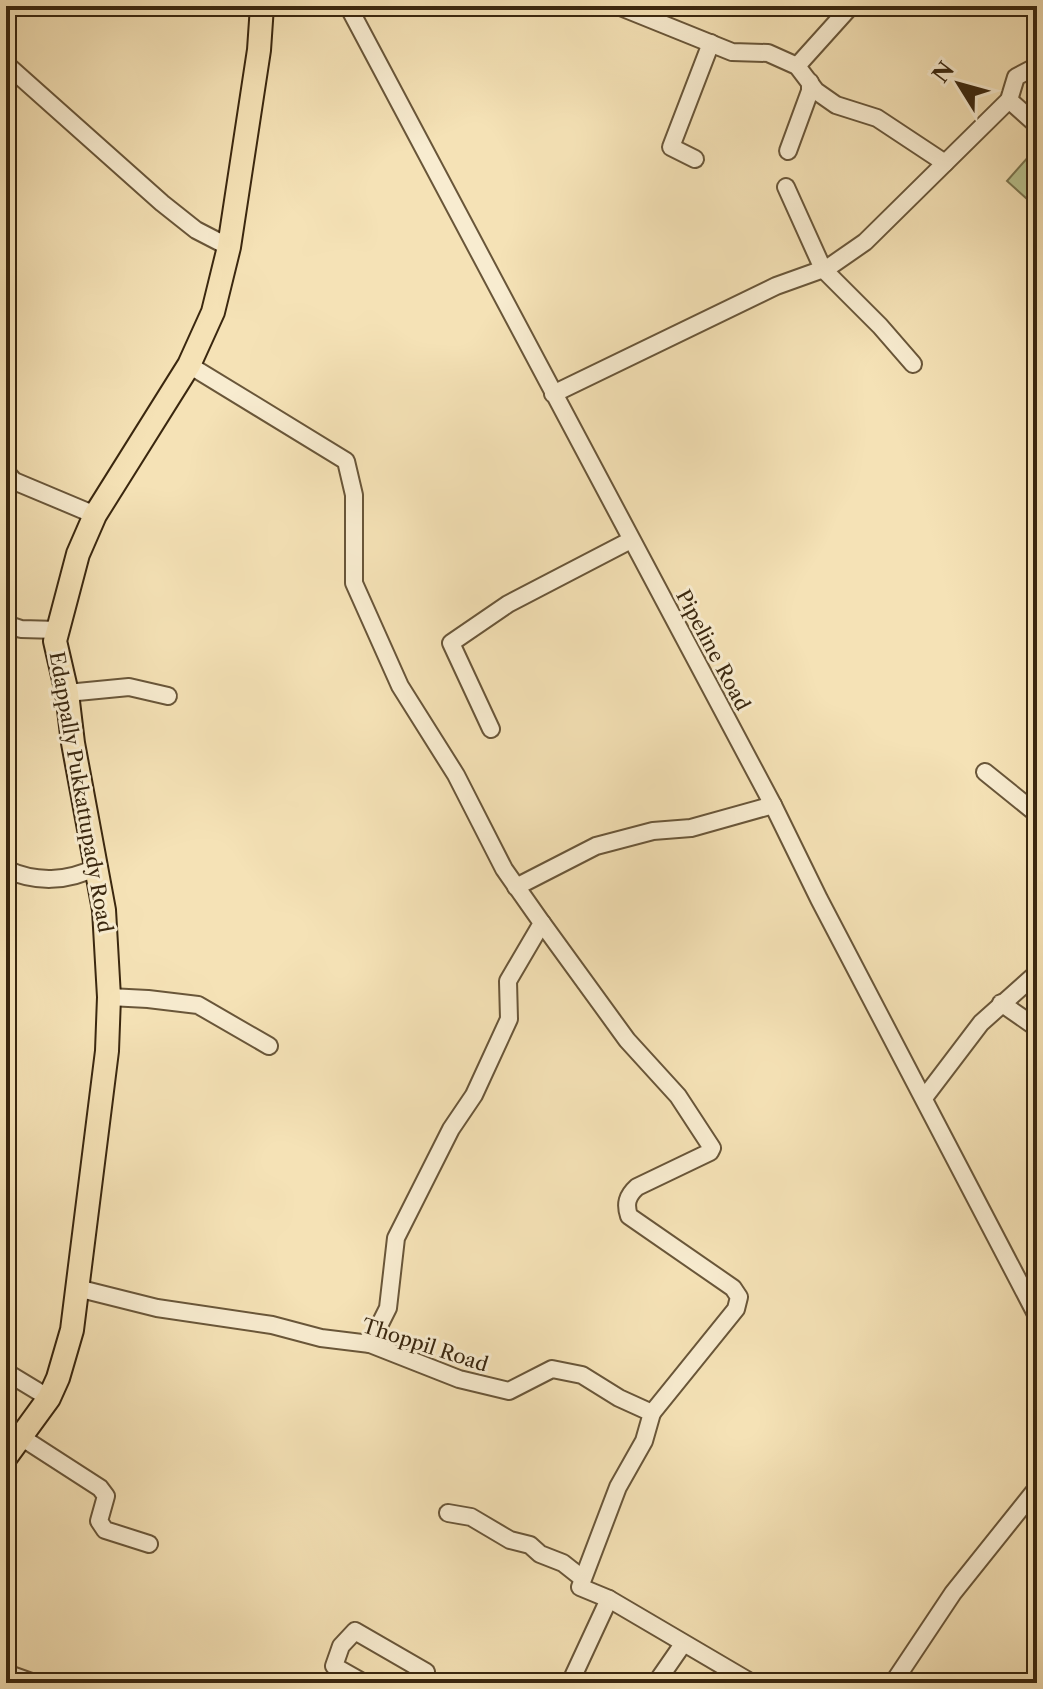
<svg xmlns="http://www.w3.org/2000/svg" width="1043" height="1689" font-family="'Libre Caslon Text',serif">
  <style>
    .green { fill: #b9c490; stroke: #7a7650; stroke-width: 2 }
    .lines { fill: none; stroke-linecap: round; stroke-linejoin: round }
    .minor-casing { stroke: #695639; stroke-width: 20 }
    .major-casing { stroke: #3a270f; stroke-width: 26 }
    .minor { stroke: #f8ecd0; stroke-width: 16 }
    .major { stroke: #f5e2b6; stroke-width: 22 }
    .labels { text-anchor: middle; stroke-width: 6; stroke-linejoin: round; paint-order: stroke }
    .street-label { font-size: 20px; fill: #3a270f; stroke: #f8ecd0 }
  </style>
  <rect width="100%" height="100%" fill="#f5e2b6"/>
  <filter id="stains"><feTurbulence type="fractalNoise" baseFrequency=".0025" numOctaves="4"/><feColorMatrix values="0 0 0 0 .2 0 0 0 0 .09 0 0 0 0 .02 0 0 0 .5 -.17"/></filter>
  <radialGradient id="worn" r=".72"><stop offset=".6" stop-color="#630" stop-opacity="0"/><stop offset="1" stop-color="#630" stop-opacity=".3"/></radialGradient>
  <!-- green -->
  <polygon class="green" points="1030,155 1037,162 1037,208 1007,181"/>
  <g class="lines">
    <!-- minor casing -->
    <g class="minor-casing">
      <g id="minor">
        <polyline points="348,6 773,805 819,899 1037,1316"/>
        <polyline points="618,6 732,52 768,53 797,66 816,91 836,105 877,118 945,163"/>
        <polyline points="6,64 162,203 196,230 229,247"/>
        <polyline points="797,66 851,6"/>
        <polyline points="1009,100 1037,125"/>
        <polyline points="788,151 810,91 810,82"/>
        <polyline points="695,159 671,147 711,43"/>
        <polyline points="786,187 823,269 880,326 913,364"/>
        <polyline points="189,365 346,461 354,495 354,583 400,686 456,775 504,869 542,923 508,981 509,1019 474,1095 451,1129 396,1238 388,1308 370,1344"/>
        <polyline points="553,394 776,286 829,267 865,242 1009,100 1016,77 1037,66"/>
        <polyline points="6,472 14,481 95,515"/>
        <polyline points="6,624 21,629 58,630"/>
        <polyline points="67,693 129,687 168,696"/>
        <polyline points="491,729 451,643 508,604 631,540"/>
        <polyline points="985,772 1037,814"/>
        <path d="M 6,869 C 35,883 68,882 96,867"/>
        <polyline points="516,887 596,846 653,831 691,828 773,805"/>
        <path d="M 542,923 L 627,1040 L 678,1096 L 712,1148 L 710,1152 L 637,1187 C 627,1196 625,1204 629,1216 L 733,1288 L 739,1297 L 736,1309 L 652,1413"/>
        <polyline points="109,997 148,999 198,1005 269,1046"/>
        <polyline points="1001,1003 1037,1028"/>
        <polyline points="924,1098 981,1023 1037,973"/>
        <polyline points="77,1288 157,1308 272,1325 321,1338 370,1344 459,1379 509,1391 552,1369 582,1375 619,1398 652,1413 644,1441 618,1487 580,1587 609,1599 752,1683"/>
        <polyline points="6,1372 49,1398"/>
        <polyline points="21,1437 100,1488 106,1496 99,1521 105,1530 149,1544"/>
        <polyline points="448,1513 471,1517 510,1540 530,1545 540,1554 563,1563 582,1578"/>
        <polyline points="6,1673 34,1683"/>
        <polyline points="364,1683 334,1666 341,1646 355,1631 426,1672 420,1683"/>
        <polyline points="570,1683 609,1599"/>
        <polyline points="656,1683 683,1644"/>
        <polyline points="893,1683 953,1593 1037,1488"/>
      </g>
    </g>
    <!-- major casing -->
    <g class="major-casing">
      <polyline id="major" points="6,1457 49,1398 58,1378 72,1330 107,1051 109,997 104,910 73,743 67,693 55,641 78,554 95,515 189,365 213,312 229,247 259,50 262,6"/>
    </g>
    <!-- minor -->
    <use href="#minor" class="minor"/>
    <!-- major -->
    <use href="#major" class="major"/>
  </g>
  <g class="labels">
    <!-- street labels -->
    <g class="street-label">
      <text transform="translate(713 650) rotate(62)" y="7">Pipeline Road</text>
      <text transform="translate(81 792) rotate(80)" y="7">Edappally Pukkattupady Road</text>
      <text transform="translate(425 1345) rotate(18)" y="7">Thoppil Road</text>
    </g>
  </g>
  <!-- margin -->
  <rect width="1043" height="1689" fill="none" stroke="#f5e2b6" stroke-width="32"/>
  <rect x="8" y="8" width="1027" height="1673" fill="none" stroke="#3a270f" stroke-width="4"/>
  <rect x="16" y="16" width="1011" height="1657" fill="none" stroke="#3a270f" stroke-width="2"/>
  <!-- north arrow -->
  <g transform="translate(959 84) rotate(307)" stroke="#f8ecd0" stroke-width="6" paint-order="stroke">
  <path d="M0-6L14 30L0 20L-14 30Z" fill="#3a270f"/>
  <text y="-12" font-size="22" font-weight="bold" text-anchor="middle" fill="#3a270f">N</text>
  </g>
  <rect width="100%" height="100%" filter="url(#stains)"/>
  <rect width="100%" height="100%" fill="url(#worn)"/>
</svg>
